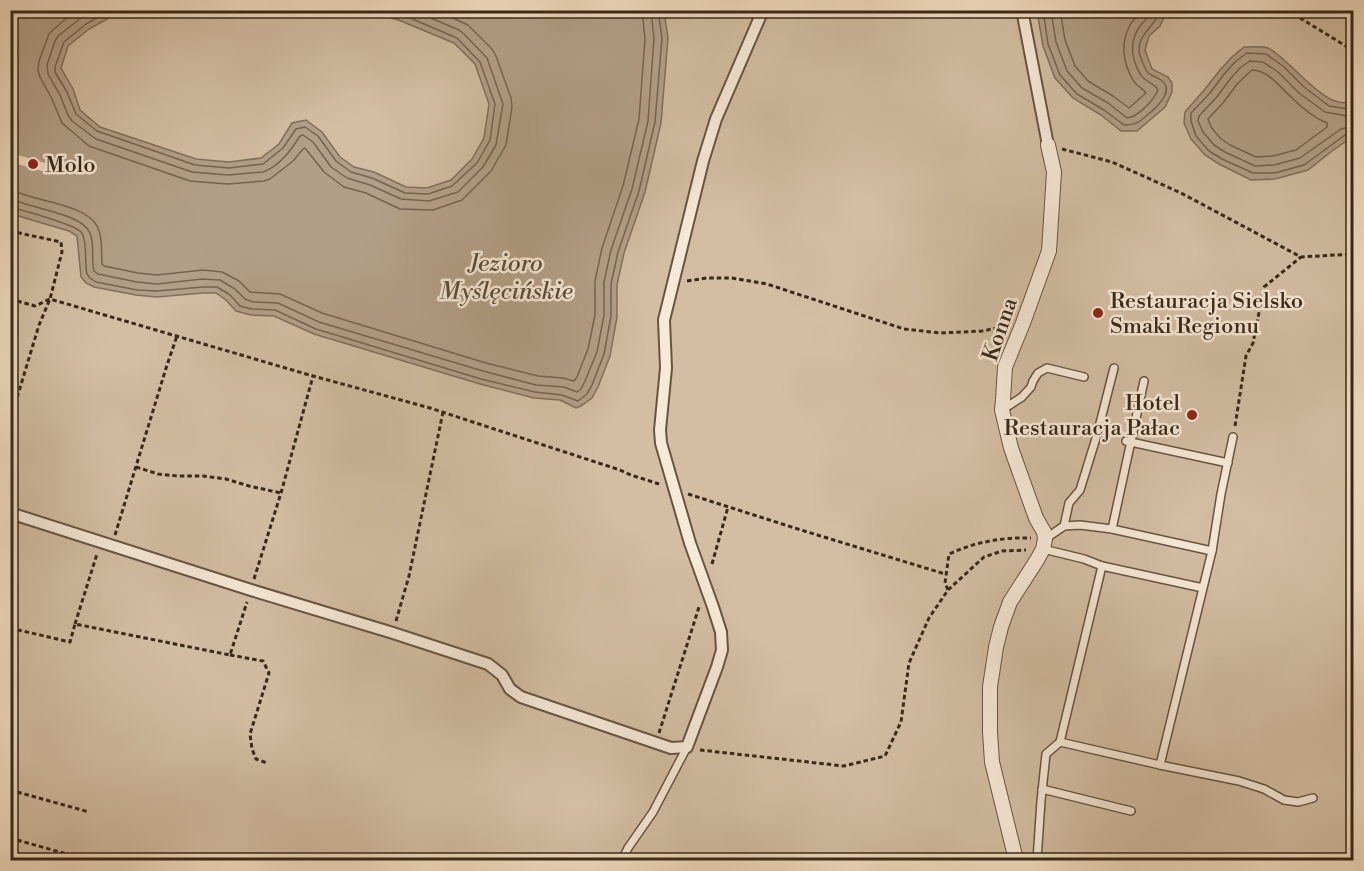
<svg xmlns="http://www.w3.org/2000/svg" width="1364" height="871" font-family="'Libre Bodoni',serif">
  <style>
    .green { fill: #d3bea4; stroke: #86735e; stroke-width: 1.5 }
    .water { fill: #b39f88; stroke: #826f5b; stroke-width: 1.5 }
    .pier { fill: #f2ddc1 }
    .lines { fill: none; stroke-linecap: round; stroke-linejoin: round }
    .shore { stroke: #766450; stroke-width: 1.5 }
    .service-casing { stroke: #675542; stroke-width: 10 }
    .pedestrian-casing { stroke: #675542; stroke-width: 14 }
    .minor-casing { stroke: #675542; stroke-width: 16 }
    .path { stroke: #392818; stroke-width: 3; stroke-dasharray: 4.5 3; stroke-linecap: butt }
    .service { stroke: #f7e9d7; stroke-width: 7 }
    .pedestrian { stroke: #f7e9d7; stroke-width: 10 }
    .minor { stroke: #f7e9d7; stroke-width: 14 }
    .poi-dot { fill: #8f2418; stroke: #f7e9d7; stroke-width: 2 }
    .labels { text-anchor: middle; stroke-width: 5; stroke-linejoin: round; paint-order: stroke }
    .poi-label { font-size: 22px; fill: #392818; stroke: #f7e9d7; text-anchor: start }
    .street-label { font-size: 22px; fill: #392818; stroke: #f7e9d7 }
    .water-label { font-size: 24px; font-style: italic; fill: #5e4c3a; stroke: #f7e9d7 }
  </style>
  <rect width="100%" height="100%" fill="#f2ddc1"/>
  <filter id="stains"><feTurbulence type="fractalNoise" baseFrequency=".00333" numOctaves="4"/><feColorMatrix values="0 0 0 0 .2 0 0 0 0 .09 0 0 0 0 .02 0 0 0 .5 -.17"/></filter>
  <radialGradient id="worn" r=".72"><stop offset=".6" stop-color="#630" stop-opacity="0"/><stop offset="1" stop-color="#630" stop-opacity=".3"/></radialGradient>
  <!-- green -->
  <polygon class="green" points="11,11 1353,11 1353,860 42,860 11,851"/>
  <!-- water -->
  <g class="water">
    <polygon points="10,11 130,11 116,14 89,29 68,46 61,68 73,89 80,110 100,127 196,159 229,162 261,158 279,144 292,123 306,120 322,132 340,157 354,167 374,172 406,187 427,188 451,180 472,159 484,138 489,104 475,64 454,43 401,21 369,11 664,11 668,38 661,123 645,192 624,253 617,285 617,317 610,356 598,387 592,398 581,406 576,408 560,400 534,398 480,384 314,334 274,316 251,315 236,311 226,300 216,293 203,293 157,297 136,295 94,287 86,283 81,277 77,236 69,231 15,215 11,213"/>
    <polygon points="1037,11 1167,11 1160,26 1149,36 1145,50 1152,69 1168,77 1172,83 1172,92 1165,107 1137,131 1121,131 1101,115 1073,98 1055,78 1043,46"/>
    <path d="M 1244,47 C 1251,47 1262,46 1268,48 C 1290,58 1328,116 1353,100 L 1353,139 L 1348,140 L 1332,151 L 1308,170 L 1275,179 L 1251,180 L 1219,164 L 1205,155 L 1191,139 L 1184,123 L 1185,112 L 1205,89 L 1220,70 L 1232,57 Z"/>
  </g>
  <!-- pier -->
  <polygon class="pier" points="11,153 55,166 52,174 11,162"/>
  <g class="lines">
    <!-- shore -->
    <g class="shore">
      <polyline points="76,10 54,29 49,34 39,61 38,70 40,77 52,99 62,123 89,146 190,181 228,184 264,181 270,179 293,161 303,149 305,148 324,172 344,187 366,193 400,209 433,210 462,200 491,171 506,145 512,107 511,98 496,56 492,49 468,25 435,10"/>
      <path d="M 95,10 L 81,18 L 58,36 L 55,41 L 47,65 L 48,74 L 60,95 L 68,115 L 72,121 L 96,139 L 192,172 L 228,175 L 263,172 C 280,166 291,150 300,136 L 303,135 L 313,142 L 331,167 L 347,178 L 370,185 L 401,199 L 429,201 L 458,192 L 483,167 L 496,145 L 503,104 L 487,58 L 464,34 L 459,30 L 412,10"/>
      <polyline points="111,10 86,24 64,42 55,67 55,72 67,92 76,114 97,131 195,165 229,168 263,164 283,148 296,129 305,127 318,136 336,161 351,172 372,178 405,193 428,194 452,186 477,163 490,140 495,104 480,62 457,38 403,15 389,10"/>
      <path d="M 1043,10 L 1048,44 L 1060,75 L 1077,94 L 1104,110 L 1124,125 C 1139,125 1141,120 1152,111 C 1160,104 1174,89 1161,80 C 1157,77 1152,76 1148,73 C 1145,69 1140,57 1139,51 C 1138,34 1156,25 1161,10"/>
      <path d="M 1051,10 L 1056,42 L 1067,71 L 1082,88 L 1108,103 L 1127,118 C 1138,117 1154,100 1158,90 C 1155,83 1145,82 1141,75 C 1132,61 1129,44 1138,29 C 1142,22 1149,18 1153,10"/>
      <path d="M 1060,10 L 1065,40 L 1075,66 L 1088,81 L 1113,96 L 1129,108 L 1146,93 C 1143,88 1136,86 1133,80 C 1123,63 1120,43 1130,25 C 1133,19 1139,15 1143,10"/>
      <path d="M 1252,70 C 1268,70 1280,87 1291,97 C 1301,107 1314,118 1327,123 L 1327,127 L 1296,150 L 1273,156 L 1256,157 L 1230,145 L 1220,138 L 1211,127 L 1208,119 L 1223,103 L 1238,83 Z"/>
      <polyline points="1354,107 1348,109 1329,106 1304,87 1283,66 1266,54 1247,53 1236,61 1225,73 1210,93 1191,113 1191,121 1196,136 1209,151 1222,159 1253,173 1275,173 1304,165 1345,135 1354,134"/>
      <polyline points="1354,115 1347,116 1325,112 1299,93 1278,72 1263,62 1250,61 1241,67 1231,78 1216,98 1199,116 1198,121 1203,132 1214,145 1225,152 1255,166 1274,165 1300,158 1341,129 1354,126"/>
      <path d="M 10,191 L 20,193 C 40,202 86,205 97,226 C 103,238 101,251 102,264 L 104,266 L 138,273 L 157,275 L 203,270 L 222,272 L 239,281 L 250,292 L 280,294 L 322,313 L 486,363 L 538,376 L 563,378 L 574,381 L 577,377 L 588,349 L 595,315 L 595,281 L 602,248 L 623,186 L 639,119 L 645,39 L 642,10"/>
      <path d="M 10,200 L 17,201 C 35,209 82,214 90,233 C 95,245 91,258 94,271 L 98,274 L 137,282 L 157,284 L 202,279 L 220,280 L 235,289 L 245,299 L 253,302 L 278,303 L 319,322 L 483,371 L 536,385 L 564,387 L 577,392 L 581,389 L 585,381 L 597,352 L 604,315 L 604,282 L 611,250 L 632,189 L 648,121 L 654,38 L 651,10"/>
      <path d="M 10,208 C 21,209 75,225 81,232 C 88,241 84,263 87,274 L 90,278 L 96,282 L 137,290 L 157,291 L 203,287 L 217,287 L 230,295 L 240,306 L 252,309 L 275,310 L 316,329 L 481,379 L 535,392 L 562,395 L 578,401 L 587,394 L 592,385 L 604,354 L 611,316 L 611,284 L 618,252 L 639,191 L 655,122 L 662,38 L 658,10"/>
    </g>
    <!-- service casing -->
    <g class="service-casing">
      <g id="service">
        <polyline points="1144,381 1112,529 1212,551"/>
        <polyline points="1002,410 1022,397 1031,387 1033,381 1038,373 1047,368 1084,377"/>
        <polyline points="1126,441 1228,463"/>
        <polyline points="1064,526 1080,525 1112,529"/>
        <polyline points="1045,539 1064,526 1069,503 1080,490 1097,435 1114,368"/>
        <polyline points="1043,549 1084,559 1102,566"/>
        <polyline points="1203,588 1102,566 1060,742 1160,765 1212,551 1221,494 1233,437"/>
        <polyline points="1160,765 1239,781 1264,789 1284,800 1298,802 1313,798"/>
        <polyline points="1042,789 1131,811"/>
        <polyline points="622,860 628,848 653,812 687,747"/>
        <polyline points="1037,860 1041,801 1046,754 1060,742"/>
      </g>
    </g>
    <!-- pedestrian casing -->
    <g class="pedestrian-casing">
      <g id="pedestrian">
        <polyline points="1022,10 1048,145"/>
        <polyline points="10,513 251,590 393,633 488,664 502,675 510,689 521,697 671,748 687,747 717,667 722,650 721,632 713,607 690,543 661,443 660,430 666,368 664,320 703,161 716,119 763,10"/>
      </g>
    </g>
    <!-- minor casing -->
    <g class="minor-casing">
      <polyline id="minor" points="1016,860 992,762 990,732 990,687 996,647 1001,627 1010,602 1037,560 1043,549 1045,539 1044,532 1036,518 1011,448 1002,410 1003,400 1005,367 1023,323 1049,251 1054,172 1048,145"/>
    </g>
    <!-- path -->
    <g class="path">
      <polyline points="1287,10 1354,51"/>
      <polyline points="1062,149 1112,162 1181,193 1301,257 1354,254"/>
      <polyline points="10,231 61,242 62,252 50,299 39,325 10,421"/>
      <polyline points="687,281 707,278 732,278 767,284 904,329 941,333 982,331 1008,326"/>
      <polyline points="10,299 35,306 50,299 306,374 430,408 620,470 631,475 659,484"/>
      <polyline points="1235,426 1246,356 1253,343 1264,287 1301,257"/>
      <polyline points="136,467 158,474 178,476 203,476 226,479 249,486 281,493"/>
      <polyline points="688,494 801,530 945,574"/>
      <polyline points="115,535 167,365 177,336"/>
      <polyline points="712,564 728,507"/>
      <polyline points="254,579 281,493 313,376"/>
      <polyline points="948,590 984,557 1002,551 1026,550"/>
      <polyline points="396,621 409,576 443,412"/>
      <polyline points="75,624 97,554"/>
      <polyline points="10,628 70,642 75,624 230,655 247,602"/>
      <polyline points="230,655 263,661 269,673 250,734 252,749 256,759 267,763"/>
      <polyline points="659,733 699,607"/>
      <path d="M 700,750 L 844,766 L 885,756 L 901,722 L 909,663 L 929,618 L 948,590 L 945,583 L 949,554 C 975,542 1003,537 1031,538"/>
      <polyline points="10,790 89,812"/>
      <polyline points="10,838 88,860"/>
    </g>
    <!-- service -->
    <use href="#service" class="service"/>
    <!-- pedestrian -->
    <use href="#pedestrian" class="pedestrian"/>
    <!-- minor -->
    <use href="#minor" class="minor"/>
  </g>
  <!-- markers -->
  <g class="poi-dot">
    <circle cx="33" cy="164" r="6"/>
    <circle cx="1098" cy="313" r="6"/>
    <circle cx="1192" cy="415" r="6"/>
  </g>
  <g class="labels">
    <!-- poi labels -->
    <g class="poi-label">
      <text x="45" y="172">Molo</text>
      <text x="1110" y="308">Restauracja Sielsko<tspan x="1110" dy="25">Smaki Regionu</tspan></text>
      <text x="1180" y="410" text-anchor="end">Hotel<tspan x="1180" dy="25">Restauracja Pałac</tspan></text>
    </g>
    <!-- street labels -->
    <g class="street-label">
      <text transform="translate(999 329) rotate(-71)" y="8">Konna</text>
    </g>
    <!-- water labels -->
    <g class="water-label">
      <text x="506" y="271">Jezioro<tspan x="506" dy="28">Myślęcińskie</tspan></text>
    </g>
  </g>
  <!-- margin -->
  <rect width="1364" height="871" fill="none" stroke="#f2ddc1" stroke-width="36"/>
  <rect x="12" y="12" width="1340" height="847" fill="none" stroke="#392818" stroke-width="3"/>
  <rect x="18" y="18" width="1328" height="835" fill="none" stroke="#392818" stroke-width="1.5"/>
  <rect width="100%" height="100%" filter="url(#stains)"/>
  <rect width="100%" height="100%" fill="url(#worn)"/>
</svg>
